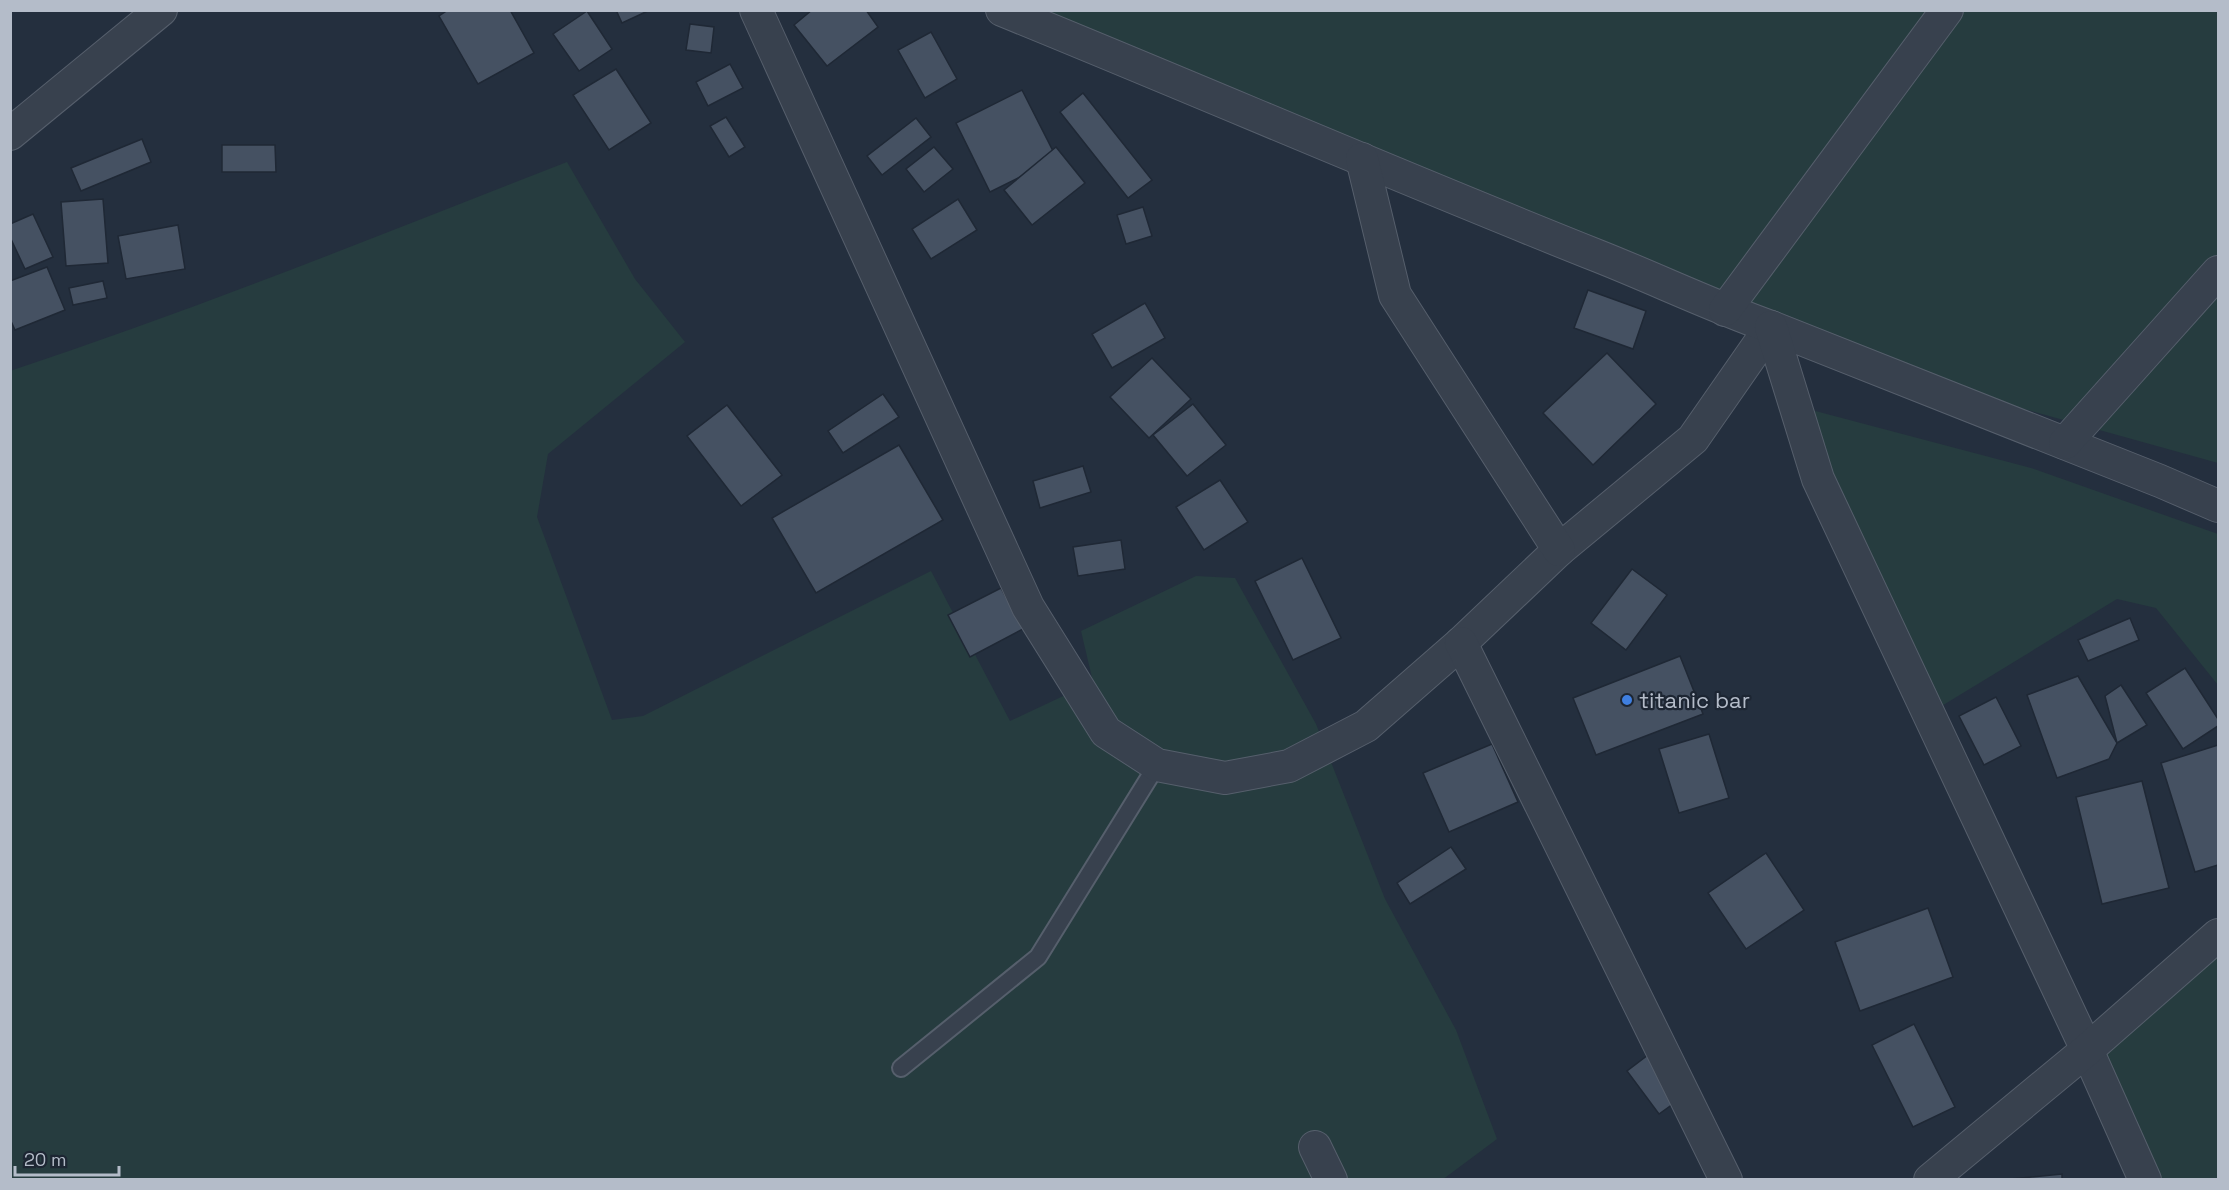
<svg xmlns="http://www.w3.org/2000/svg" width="2229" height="1190" font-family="'Space Grotesk',sans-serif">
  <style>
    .green { fill: #263c3f }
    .building { fill: #455162; stroke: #1f2835; stroke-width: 1.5 }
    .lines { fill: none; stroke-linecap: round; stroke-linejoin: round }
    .service-casing { stroke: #565f6c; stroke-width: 20 }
    .minor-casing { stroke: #565f6c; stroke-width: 34 }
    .service { stroke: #38414e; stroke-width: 16 }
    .minor { stroke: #38414e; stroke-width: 32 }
    .shop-dot { fill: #3f7fe0; stroke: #1d2633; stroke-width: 2 }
    .labels { text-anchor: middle; stroke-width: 4.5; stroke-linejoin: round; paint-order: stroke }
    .poi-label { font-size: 22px; fill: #b4bcc9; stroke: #1d2633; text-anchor: start }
  </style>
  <rect width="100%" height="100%" fill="#242f3e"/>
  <!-- green -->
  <g class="green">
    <polygon points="998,11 2218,11 2218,463 1718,324 1598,245"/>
    <path d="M 567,162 L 635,279 L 685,342 L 548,454 L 537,517 L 612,720 L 643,716 L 931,571 L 1010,721 L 1093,682 L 1081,631 L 1196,576 L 1235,578 L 1316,724 L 1385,899 L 1456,1030 L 1497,1139 L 1442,1180 L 11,1179 L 10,371 C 198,309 382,234 567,162 Z"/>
    <polygon points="1804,408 2031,468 2218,534 2218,685 2156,608 2117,599 1940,707 1840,527"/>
    <polygon points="2218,944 2218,1179 2148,1179 2090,1027"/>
  </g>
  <!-- building -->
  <g class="building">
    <polygon points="448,10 510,10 534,53 478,84 439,16"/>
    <polygon points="616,10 650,10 622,23"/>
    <polygon points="812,10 866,10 878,27 827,66 794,25"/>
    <polygon points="587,11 612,49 579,71 553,34"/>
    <polygon points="690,24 714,27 711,53 686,50"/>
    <polygon points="931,32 957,79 925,98 898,50"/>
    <polygon points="730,64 743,88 708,106 696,82"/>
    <polygon points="616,69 651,123 609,150 573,95"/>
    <polygon points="1022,90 1057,159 990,192 956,123"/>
    <polygon points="1083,93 1152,180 1128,198 1060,112"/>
    <polygon points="726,117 745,147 729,157 710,126"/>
    <polygon points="916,118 931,137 882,175 867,156"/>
    <polygon points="142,139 151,162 81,191 71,168"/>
    <polygon points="222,145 275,145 276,172 222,172"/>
    <polygon points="934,147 953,169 924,192 906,169"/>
    <polygon points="1056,147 1085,183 1032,225 1004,190"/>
    <polygon points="103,199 108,263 66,266 61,202"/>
    <polygon points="958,199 977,230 931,259 912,229"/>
    <polygon points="1143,207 1152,236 1126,244 1117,215"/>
    <polygon points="33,214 53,257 25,269 10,237 10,224"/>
    <polygon points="178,225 185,269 126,279 118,236"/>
    <polygon points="47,267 65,310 15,330 10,319 10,281"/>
    <polygon points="103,281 107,298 73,305 69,288"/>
    <polygon points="1588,290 1646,311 1633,349 1574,328"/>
    <polygon points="1145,303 1165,338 1112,368 1092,334"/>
    <polygon points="1607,353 1656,404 1593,465 1543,413"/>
    <polygon points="1152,358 1191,399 1149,438 1110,397"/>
    <polygon points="883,394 899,417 843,453 828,431"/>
    <polygon points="1193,404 1226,445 1187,476 1153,435"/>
    <polygon points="727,405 782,475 741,506 687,436"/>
    <polygon points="899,445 943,520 816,593 772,518"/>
    <polygon points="1083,466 1091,492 1040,508 1033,481"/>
    <polygon points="1220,480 1248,522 1204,550 1176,507"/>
    <polygon points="1121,540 1125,569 1078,576 1073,547"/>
    <polygon points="1302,558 1341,638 1293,660 1255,581"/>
    <polygon points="1632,569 1667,595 1626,650 1591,623"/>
    <polygon points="1001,588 1023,629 970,657 948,615"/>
    <polygon points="2130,618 2139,640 2088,661 2078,640"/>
    <polygon points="1680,656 1703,714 1596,755 1573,698"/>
    <polygon points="2185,668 2218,719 2218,726 2183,749 2146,693"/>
    <polygon points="2078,676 2117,743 2109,759 2057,778 2027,695"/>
    <polygon points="2121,685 2147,725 2117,743 2105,696"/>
    <polygon points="1996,697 2021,746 1984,765 1959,716"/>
    <polygon points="1709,734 1729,798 1679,813 1659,749"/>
    <polygon points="1492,744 1518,802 1449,832 1423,773"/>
    <polygon points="2218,745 2218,865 2195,872 2161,763"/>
    <polygon points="2142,781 2169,888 2102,904 2076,797"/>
    <polygon points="1451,847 1466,869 1410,904 1397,883"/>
    <polygon points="1766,853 1804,910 1746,949 1708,893"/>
    <polygon points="1928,908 1953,977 1860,1011 1835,942"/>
    <polygon points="1914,1024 1955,1107 1913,1127 1872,1045"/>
    <polygon points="1652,1052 1684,1096 1659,1114 1627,1071"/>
    <polygon points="2062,1174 2062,1180 2011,1180 2011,1179"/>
  </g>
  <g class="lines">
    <!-- service casing -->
    <g class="service-casing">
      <polyline id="service" points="901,1068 1038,957 1157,765"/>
    </g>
    <!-- minor casing -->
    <g class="minor-casing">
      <g id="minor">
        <polyline points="756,10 1028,607 1106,732 1157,765 1225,778 1289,766 1366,726 1461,643 1559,550 1693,439 1771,327"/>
        <path d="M 1002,10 C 1201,91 1399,177 1598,256 C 1656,279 1712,306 1771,327 L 2160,481 L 2218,506"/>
        <polyline points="10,134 161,10"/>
        <polyline points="1362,159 1395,295 1559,550"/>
        <polyline points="1725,310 1947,10"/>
        <polyline points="1771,327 1818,479 2087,1050 2145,1180"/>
        <polyline points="2065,443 2218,272"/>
        <polyline points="1461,643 1726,1180"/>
        <polyline points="1315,1147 1331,1180"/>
        <polyline points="1930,1180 2087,1050 2218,935"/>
      </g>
    </g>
    <!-- service -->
    <use href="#service" class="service"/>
    <!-- minor -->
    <use href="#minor" class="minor"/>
  </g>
  <!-- markers -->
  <circle class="shop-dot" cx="1627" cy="700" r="6"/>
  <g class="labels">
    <!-- poi labels -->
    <g class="poi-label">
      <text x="1639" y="708">titanic bar</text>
    </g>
  </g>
  <!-- border -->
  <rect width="2229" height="1190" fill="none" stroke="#b4bcc9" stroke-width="24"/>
  <!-- scale -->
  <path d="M15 1166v9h104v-9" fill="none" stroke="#b4bcc9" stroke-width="3"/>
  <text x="24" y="1166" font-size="18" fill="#b4bcc9" stroke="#1d2633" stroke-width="4.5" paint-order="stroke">20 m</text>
</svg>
